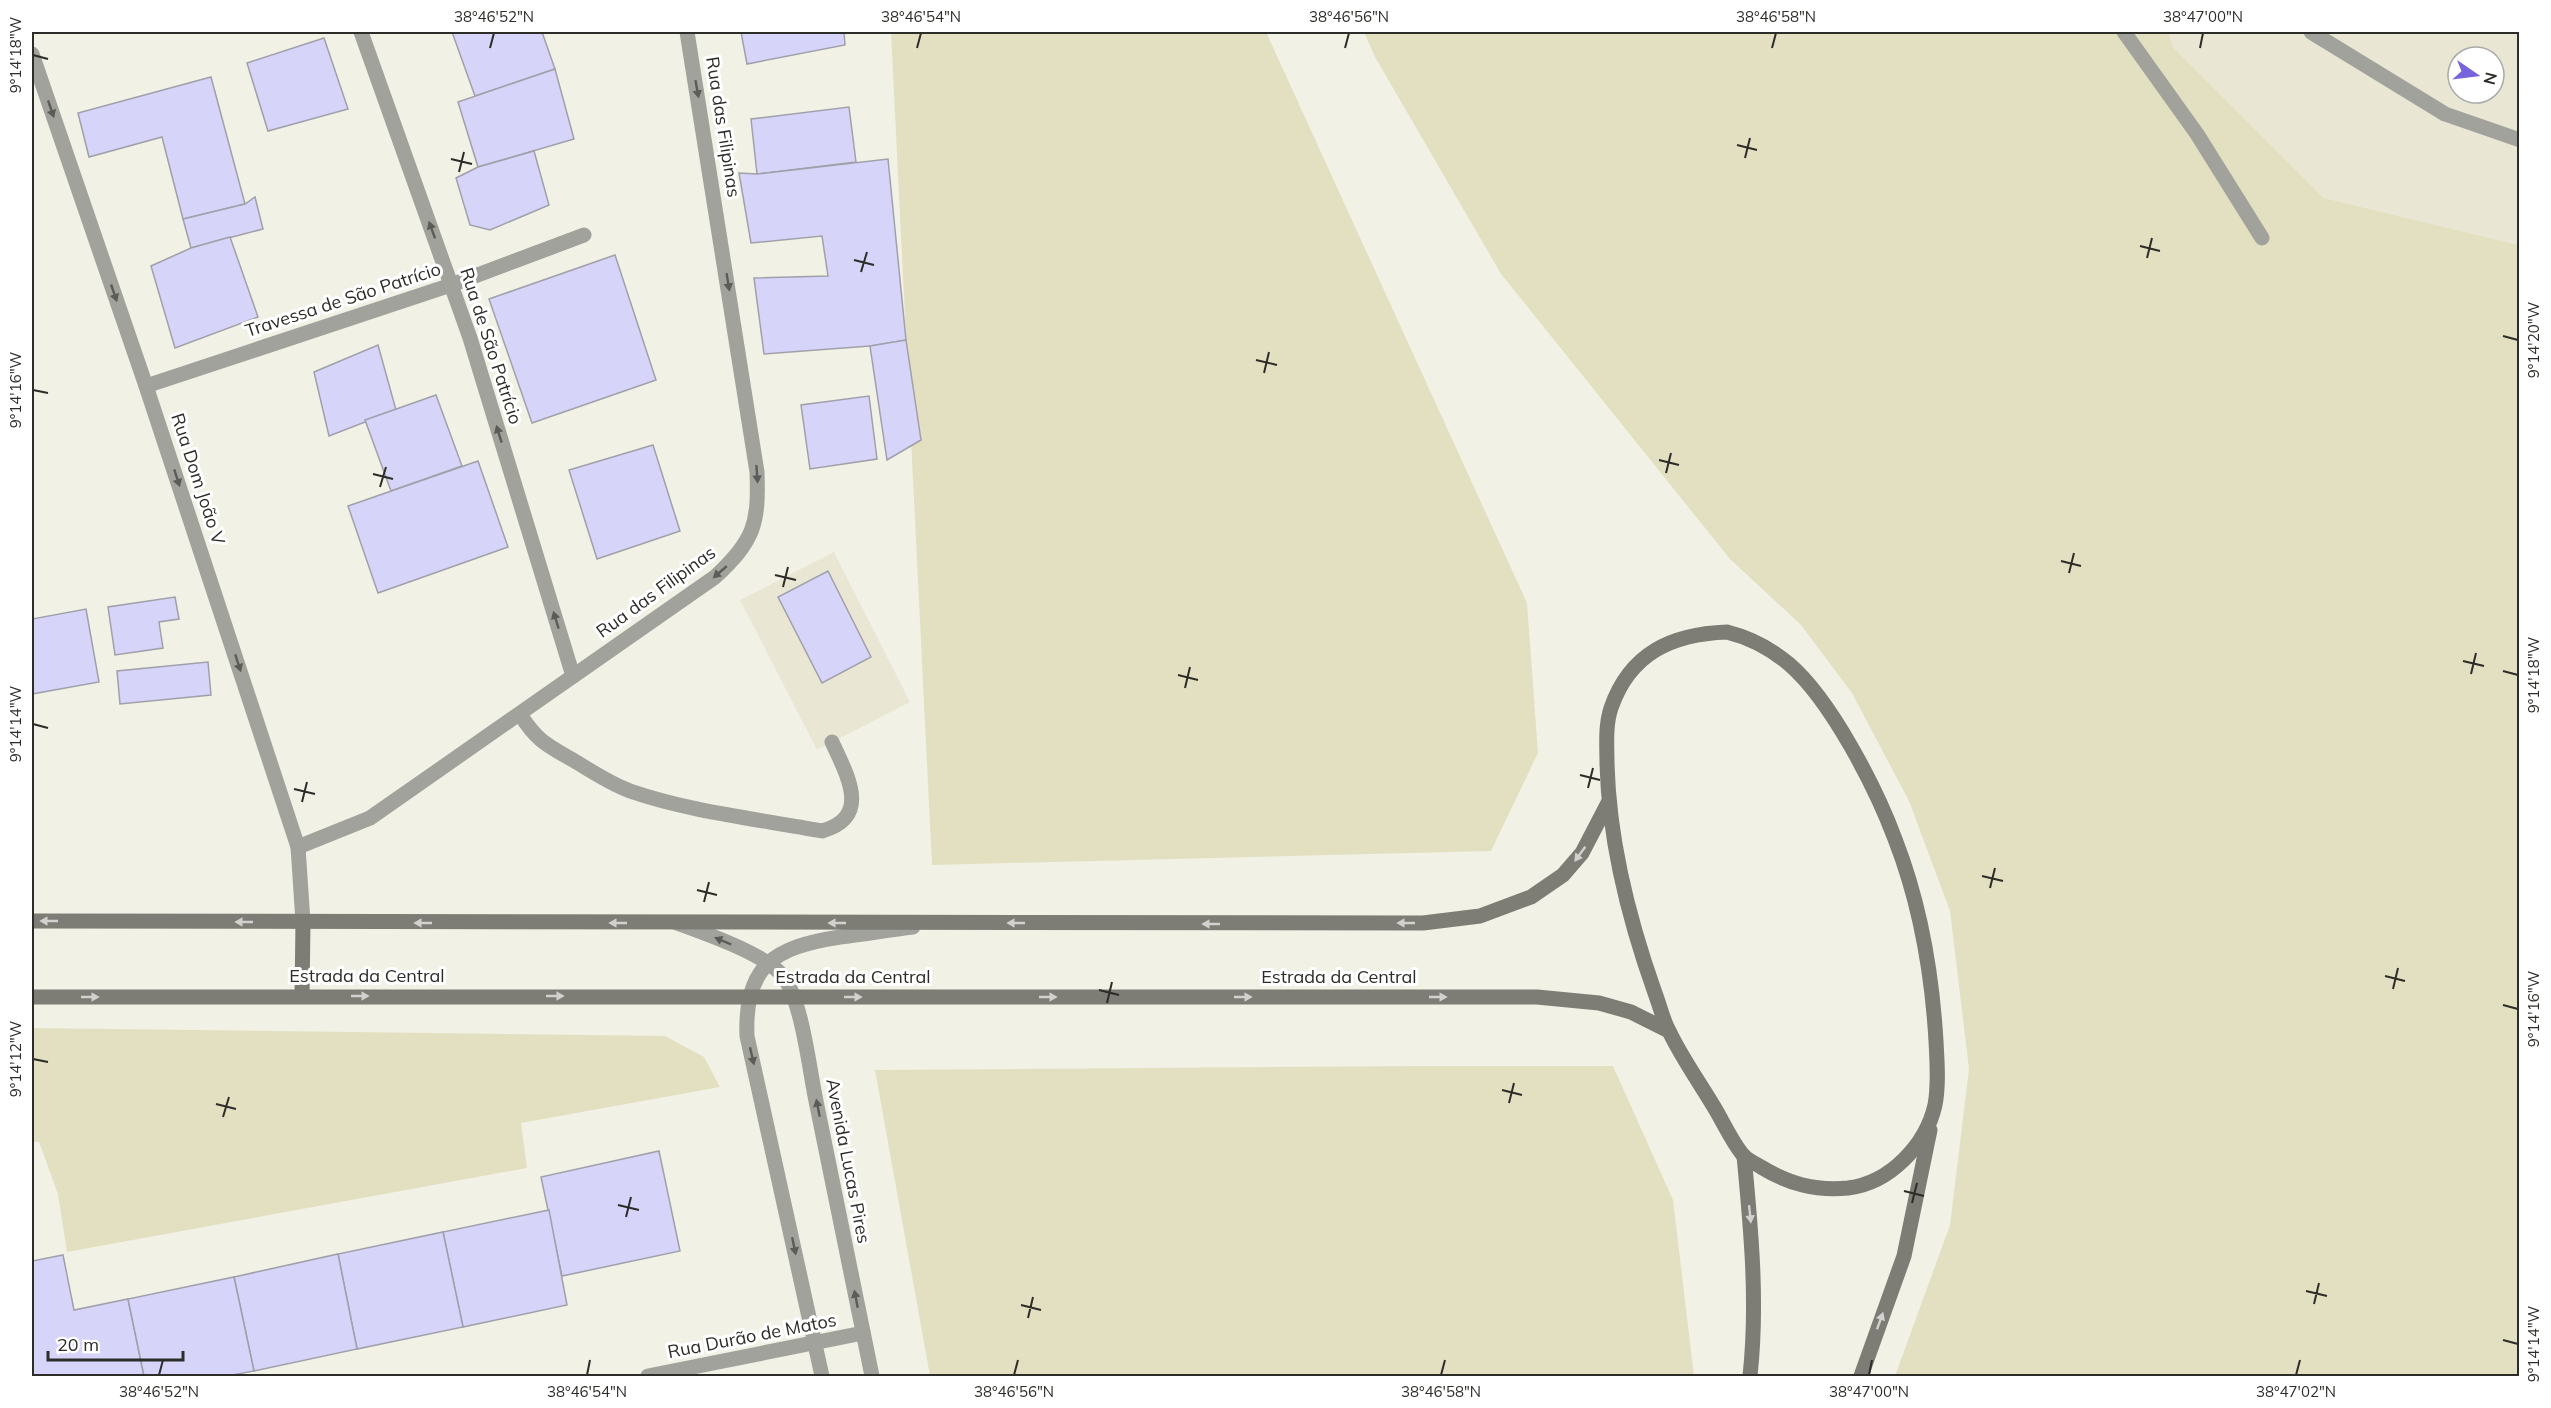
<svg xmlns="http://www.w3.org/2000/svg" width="2551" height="1408" font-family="Mulish,sans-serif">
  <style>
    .built { fill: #e9e7d4; fill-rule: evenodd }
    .green { fill: #e3e0c1 }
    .building { fill: #d6d4f8; stroke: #a0a0aa; stroke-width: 1.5 }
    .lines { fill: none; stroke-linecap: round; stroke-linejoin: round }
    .lane { stroke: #a2a29d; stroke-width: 15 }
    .street { stroke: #a2a29d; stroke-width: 15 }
    .secondary { stroke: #7d7c75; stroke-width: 15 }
    .oneway { fill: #5b5b57 }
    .oneway2 { fill: #d2d1cf }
    .ticks { fill: none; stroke: #2c2c28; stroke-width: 2 }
    .labels { text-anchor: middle; stroke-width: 6; stroke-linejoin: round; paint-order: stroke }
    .street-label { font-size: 18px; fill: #2c2c28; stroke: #fff }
    .neatline { fill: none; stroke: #2c2c28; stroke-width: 2 }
    .ticks-label { font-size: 15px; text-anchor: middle; fill: #2c2c28 }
  </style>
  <rect width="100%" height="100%" fill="#f2f1e5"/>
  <!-- built -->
  <g class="built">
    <path d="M 2168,32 L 2519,32 L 2519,245 L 2324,198 L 2174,48 ZM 2458,57 L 2494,57 L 2494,93 L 2458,93 Z"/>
    <polygon points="834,552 910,702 817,750 740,600"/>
  </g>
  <!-- green -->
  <g class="green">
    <polygon points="891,32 1266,32 1527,603 1538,753 1491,851 932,865"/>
    <polygon points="1364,32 2168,32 2174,48 2324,198 2519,245 2519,1376 1895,1376 1950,1225 1969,1069 1950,911 1909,801 1852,693 1801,625 1730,559 1501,274 1375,57"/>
    <polygon points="32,1028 665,1036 704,1057 720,1087 521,1123 527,1168 67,1252 58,1194 39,1142 32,1142"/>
    <polygon points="1420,1066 1613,1066 1673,1200 1694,1376 930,1376 875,1070"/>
  </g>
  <!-- building -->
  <g class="building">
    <polygon points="452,32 542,32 555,69 475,96"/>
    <polygon points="741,32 844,32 845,45 747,64"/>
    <polygon points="324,38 348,109 268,131 247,63"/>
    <polygon points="555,69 574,139 478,167 458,102"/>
    <polygon points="211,77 245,204 183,219 162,137 89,157 78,113"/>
    <polygon points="849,107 856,162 757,174 751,119"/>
    <polygon points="534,151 549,205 490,230 470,225 456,178 478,167"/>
    <polygon points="888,159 906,340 870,346 764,354 754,278 828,276 822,236 751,243 739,173 757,174"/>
    <polygon points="255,197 263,229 191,248 183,219 245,204"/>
    <polygon points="230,237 258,317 175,348 151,266 191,248"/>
    <polygon points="615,255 656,380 532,423 489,299"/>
    <polygon points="906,340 921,440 887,460 870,346"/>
    <polygon points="378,345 396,410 329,436 314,372"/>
    <polygon points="436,395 462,466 391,491 365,420"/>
    <polygon points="869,396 877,459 810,469 801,405"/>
    <polygon points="653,445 680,531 597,559 569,470"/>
    <polygon points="478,461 508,547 378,593 348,506"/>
    <polygon points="828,571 871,657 822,683 778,597"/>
    <polygon points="175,597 179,619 159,622 163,648 115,655 108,607"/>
    <polygon points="86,609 99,682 32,694 32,619"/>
    <polygon points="208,662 211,695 120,704 117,671"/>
    <polygon points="659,1151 680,1251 562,1276 541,1177"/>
    <polygon points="549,1210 567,1305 463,1327 443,1232"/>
    <polygon points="443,1232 463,1327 357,1349 338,1254"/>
    <polygon points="338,1254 357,1349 254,1371 234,1277"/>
    <polygon points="63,1255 74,1310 128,1299 144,1376 32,1376 32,1261"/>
    <polygon points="234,1277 254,1371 227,1376 144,1376 128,1299"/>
  </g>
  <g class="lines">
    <!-- lane -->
    <g class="lane">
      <polyline points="2124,32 2197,134 2262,238"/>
      <polyline points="2311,32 2445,114 2520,140"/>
      <path d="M 520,714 C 538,743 549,746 578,763 C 594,773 611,784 630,791 C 691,812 758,819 822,831 C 872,817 847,775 832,742"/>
    </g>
    <!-- street -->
    <g class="street">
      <polyline points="361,32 470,338 573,676"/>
      <polyline points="32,54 146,386 298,847 303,922"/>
      <polyline points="146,386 451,285 584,235"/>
      <path d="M 298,847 L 370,818 L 715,577 C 754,541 759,524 757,472 L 687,32"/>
      <path d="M 677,923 C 704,933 763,953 782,975 C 802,999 809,1068 816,1101 C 835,1193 853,1285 872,1376"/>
      <polyline points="648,1376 863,1333"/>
      <path d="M 822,1376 L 747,1036 C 744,965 775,947 840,937 C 864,934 889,930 913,927"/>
    </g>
    <!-- secondary -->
    <g class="secondary">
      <path d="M 1727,632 C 1751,638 1770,648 1789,664 C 1831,700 1876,788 1895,839 C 1920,903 1932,973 1936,1041 C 1937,1061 1939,1084 1935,1105 C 1926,1145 1890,1183 1848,1188 C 1815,1191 1789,1184 1761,1167 C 1755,1163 1747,1160 1743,1155 C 1733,1143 1725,1126 1717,1112 C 1702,1086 1683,1060 1670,1033 C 1663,1021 1660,1006 1655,993 C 1629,920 1609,842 1607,764 C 1607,746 1605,726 1611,708 C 1630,653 1672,634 1727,632 Z"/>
      <polyline points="32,921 1423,923 1480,916 1531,897 1563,875 1582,853 1608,803"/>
      <polyline points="302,996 303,922"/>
      <polyline points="32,997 1537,997 1599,1003 1631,1012 1669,1031"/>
      <path d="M 1744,1156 C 1751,1229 1758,1303 1750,1376"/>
      <polyline points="1861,1376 1904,1256 1930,1130"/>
    </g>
  </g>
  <!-- one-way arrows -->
  <defs><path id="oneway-solid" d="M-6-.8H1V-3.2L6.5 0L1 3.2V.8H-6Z" transform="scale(1.5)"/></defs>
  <g class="oneway">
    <use href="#oneway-solid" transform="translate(697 89) rotate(80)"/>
    <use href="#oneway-solid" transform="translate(51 109) rotate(71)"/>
    <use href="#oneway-solid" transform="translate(432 230) rotate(-110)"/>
    <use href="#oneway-solid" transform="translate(728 282) rotate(81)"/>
    <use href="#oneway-solid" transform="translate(114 293) rotate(71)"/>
    <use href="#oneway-solid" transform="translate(499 434) rotate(-107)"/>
    <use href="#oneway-solid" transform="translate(757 474) rotate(86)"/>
    <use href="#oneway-solid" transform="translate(177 478) rotate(72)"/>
    <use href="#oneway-solid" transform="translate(720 572) rotate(139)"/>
    <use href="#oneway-solid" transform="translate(556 620) rotate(-107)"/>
    <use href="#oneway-solid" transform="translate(238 663) rotate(72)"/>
    <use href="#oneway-solid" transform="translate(723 941) rotate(-157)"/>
    <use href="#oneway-solid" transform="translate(752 1056) rotate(77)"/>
    <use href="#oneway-solid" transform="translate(818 1108) rotate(-101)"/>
    <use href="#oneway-solid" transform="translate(794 1246) rotate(78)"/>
    <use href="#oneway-solid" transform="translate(856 1299) rotate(-101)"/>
  </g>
  <g class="oneway2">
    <use href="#oneway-solid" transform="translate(1580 854) rotate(126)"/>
    <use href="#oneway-solid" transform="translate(49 921) rotate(-180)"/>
    <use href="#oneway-solid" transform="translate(244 922) rotate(-180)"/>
    <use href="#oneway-solid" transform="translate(423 923) rotate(-180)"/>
    <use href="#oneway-solid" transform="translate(618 923) rotate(-180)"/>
    <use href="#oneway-solid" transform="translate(837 923) rotate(-180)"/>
    <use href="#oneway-solid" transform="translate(1016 923) rotate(-180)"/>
    <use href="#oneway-solid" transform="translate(1406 923) rotate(180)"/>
    <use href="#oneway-solid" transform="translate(1211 924) rotate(180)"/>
    <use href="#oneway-solid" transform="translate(360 996)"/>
    <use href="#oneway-solid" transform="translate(555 996)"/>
    <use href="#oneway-solid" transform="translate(90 997)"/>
    <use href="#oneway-solid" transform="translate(853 997)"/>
    <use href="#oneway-solid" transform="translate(1048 997)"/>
    <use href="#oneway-solid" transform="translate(1243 997)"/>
    <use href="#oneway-solid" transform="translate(1438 997)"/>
    <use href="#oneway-solid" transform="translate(1750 1214) rotate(84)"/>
    <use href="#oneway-solid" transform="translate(1880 1321) rotate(-70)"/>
  </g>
  <!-- ticks -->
  <path class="ticks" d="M 490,48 L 494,33M 917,48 L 921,33M 1345,48 L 1349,33M 1772,48 L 1776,33M 2200,48 L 2203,33M 33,55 L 48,59M 1737,145 L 1757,150M 1745,158 L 1750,138M 451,159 L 472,164M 459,172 L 464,152M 2140,246 L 2160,251M 2147,258 L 2152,238M 854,260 L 874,265M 861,272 L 867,252M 2503,336 L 2518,340M 1256,360 L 1277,365M 1264,373 L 1269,352M 33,390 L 48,393M 1659,460 L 1679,465M 1666,473 L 1671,453M 373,474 L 393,479M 380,487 L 386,467M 2061,561 L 2081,566M 2069,573 L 2074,553M 775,575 L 796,580M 783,587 L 788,567M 2463,661 L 2484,666M 2503,671 L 2518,675M 2471,674 L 2476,653M 1178,675 L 1198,680M 1185,688 L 1190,667M 33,724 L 48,728M 1580,775 L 1600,780M 1588,788 L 1593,768M 294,789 L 315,794M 302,802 L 307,782M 1982,876 L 2003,881M 1990,888 L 1995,868M 697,890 L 717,895M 704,902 L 709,882M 2385,976 L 2405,981M 2393,989 L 2398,968M 1099,990 L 1119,995M 1107,1003 L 1112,982M 2503,1005 L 2518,1009M 33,1059 L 48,1062M 1502,1090 L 1522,1095M 1509,1103 L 1514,1083M 216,1104 L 236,1109M 223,1117 L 229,1097M 1904,1191 L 1924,1196M 1912,1203 L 1917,1183M 618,1205 L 639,1210M 626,1217 L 631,1197M 2306,1291 L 2327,1296M 2314,1304 L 2319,1283M 1021,1305 L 1041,1310M 1028,1318 L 1033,1297M 2503,1340 L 2518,1344M 159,1375 L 163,1360M 587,1375 L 590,1360M 1014,1375 L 1018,1360M 1441,1375 L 1445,1360M 1869,1375 L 1872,1360M 2296,1375 L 2300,1360"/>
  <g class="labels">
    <!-- street labels -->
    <g class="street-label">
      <text transform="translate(723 127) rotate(81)" y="6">Rua das Filipinas</text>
      <text transform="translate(343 300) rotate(-18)" y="6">Travessa de São Patrício</text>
      <text transform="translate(491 346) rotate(72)" y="6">Rua de São Patrício</text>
      <text transform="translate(198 479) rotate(72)" y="6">Rua Dom João V</text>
      <text transform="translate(656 592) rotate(-36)" y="6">Rua das Filipinas</text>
      <text x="367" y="982">Estrada da Central</text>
      <text x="853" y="983">Estrada da Central</text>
      <text x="1339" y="983">Estrada da Central</text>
      <text transform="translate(848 1161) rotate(79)" y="6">Avenida Lucas Pires</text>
      <text transform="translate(752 1336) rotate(-11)" y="6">Rua Durão de Matos</text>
    </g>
  </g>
  <!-- border -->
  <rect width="2551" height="1408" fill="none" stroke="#ffffff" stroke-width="66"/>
  <!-- north arrow -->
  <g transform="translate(2476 75) rotate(104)"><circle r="28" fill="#ffffff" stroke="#ababa9" stroke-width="1.5"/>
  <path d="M0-4.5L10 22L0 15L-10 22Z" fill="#7863dd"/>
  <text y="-9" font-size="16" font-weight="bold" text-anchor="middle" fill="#2c2c28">N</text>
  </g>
  <!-- scale -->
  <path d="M48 1351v9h135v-9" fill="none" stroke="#2c2c28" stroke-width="3"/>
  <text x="57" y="1351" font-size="18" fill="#2c2c28" stroke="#ffffff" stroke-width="4.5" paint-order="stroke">20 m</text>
  <rect x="33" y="33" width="2485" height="1342" class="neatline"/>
  <g class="ticks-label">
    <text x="494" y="22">38°46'52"N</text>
    <text x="921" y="22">38°46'54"N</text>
    <text x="1349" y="22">38°46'56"N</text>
    <text x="1776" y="22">38°46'58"N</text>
    <text x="2203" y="22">38°47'00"N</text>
    <text transform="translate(16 55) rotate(-90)" y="5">9°14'18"W</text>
    <text transform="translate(2534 340) rotate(-90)" y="5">9°14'20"W</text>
    <text transform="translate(16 390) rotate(-90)" y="5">9°14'16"W</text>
    <text transform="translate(2534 675) rotate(-90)" y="5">9°14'18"W</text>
    <text transform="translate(16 724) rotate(-90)" y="5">9°14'14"W</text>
    <text transform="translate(2534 1009) rotate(-90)" y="5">9°14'16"W</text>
    <text transform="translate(16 1059) rotate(-90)" y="5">9°14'12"W</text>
    <text transform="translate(2534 1344) rotate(-90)" y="5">9°14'14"W</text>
    <text x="159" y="1397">38°46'52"N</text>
    <text x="587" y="1397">38°46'54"N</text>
    <text x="1014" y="1397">38°46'56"N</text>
    <text x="1441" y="1397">38°46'58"N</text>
    <text x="1869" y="1397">38°47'00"N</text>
    <text x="2296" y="1397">38°47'02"N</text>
  </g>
</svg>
